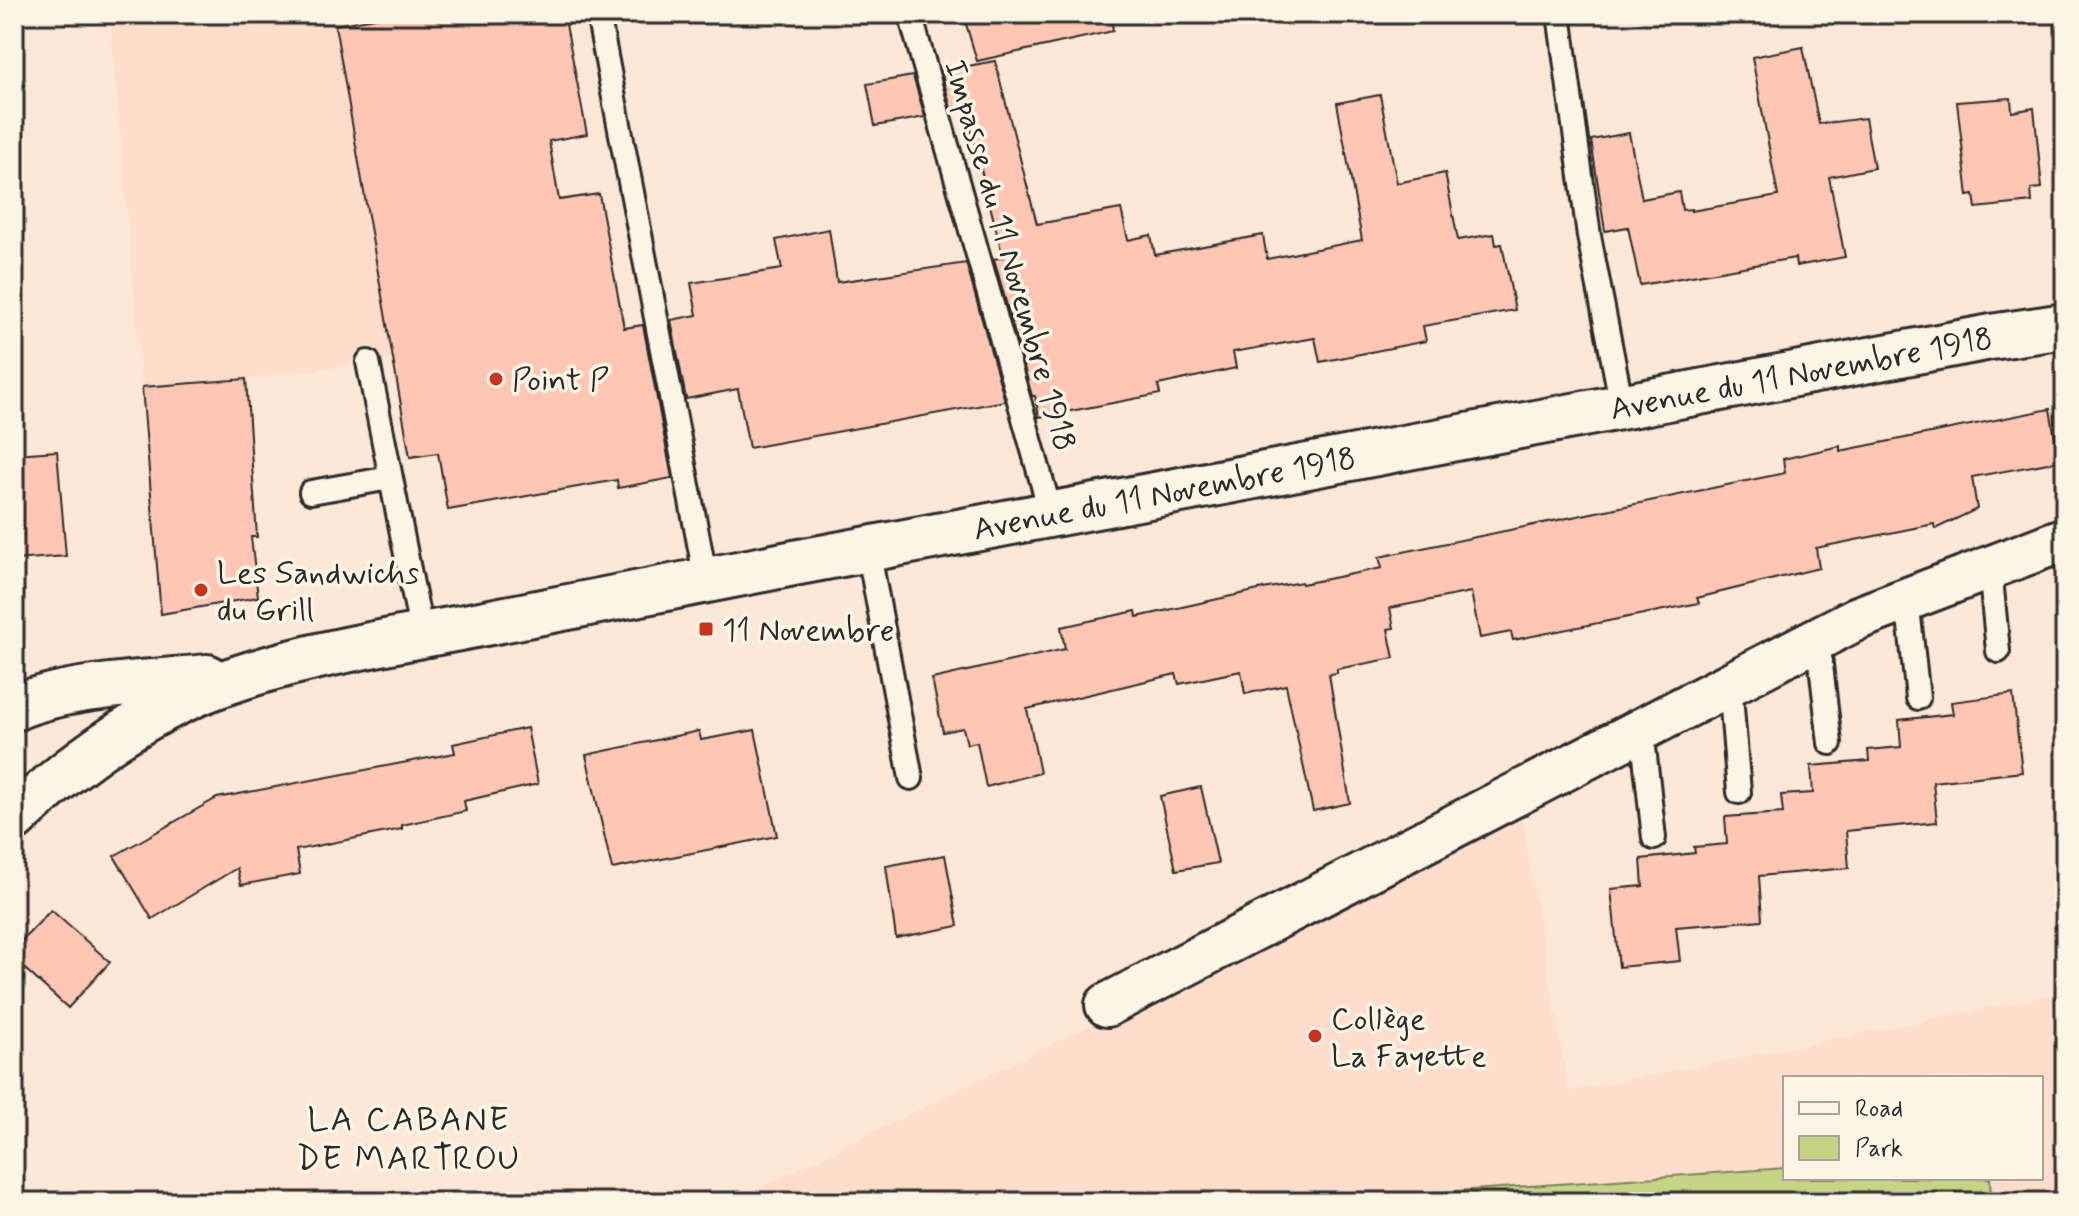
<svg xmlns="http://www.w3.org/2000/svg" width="2079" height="1216" font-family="Mynerve,sans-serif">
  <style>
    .built { fill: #feddcc; fill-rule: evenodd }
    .green { fill: #c7d488; stroke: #79805a; stroke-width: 2 }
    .building { fill: #ffc6b4; stroke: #2b2b2b; stroke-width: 2 }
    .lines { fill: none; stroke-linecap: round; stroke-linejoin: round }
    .lane-casing { stroke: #2b2b2b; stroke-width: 28 }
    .street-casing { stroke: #2b2b2b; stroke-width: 48 }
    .secondary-casing { stroke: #2b2b2b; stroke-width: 50 }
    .lane { stroke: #fcf5e5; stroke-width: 22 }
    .street { stroke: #fcf5e5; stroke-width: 42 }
    .secondary { stroke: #fcf5e5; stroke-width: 44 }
    .poi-dot { fill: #c8321e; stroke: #fcf5e5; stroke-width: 3 }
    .labels { text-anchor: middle; stroke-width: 7; stroke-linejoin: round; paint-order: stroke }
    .street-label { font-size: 32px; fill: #2b2b2b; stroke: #fcf5e5 }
    .poi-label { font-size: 32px; fill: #2b2b2b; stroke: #fcf5e5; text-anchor: start }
    .neighbourhood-label { font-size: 34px; letter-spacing: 2px; fill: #2b2b2b; stroke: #fcf5e5 }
  </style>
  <rect width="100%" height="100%" fill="#fde7d6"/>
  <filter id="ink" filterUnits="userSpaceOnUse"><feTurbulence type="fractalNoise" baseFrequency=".0125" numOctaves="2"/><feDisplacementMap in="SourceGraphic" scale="16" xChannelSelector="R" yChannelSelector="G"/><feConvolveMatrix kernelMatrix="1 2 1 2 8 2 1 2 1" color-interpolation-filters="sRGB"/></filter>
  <g filter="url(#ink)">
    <!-- built -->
    <g class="built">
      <polygon points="110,14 398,14 335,26 394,359 246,379 142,387"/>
      <path d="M 1521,814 L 1569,1092 L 2065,993 L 2065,1202 L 732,1202 ZM 1785,1078 L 2041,1078 L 2041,1178 L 1785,1178 Z"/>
    </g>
    <!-- green -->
    <polygon class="green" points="1785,1168 1785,1178 1990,1178 1991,1196 1906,1202 1299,1202"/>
    <!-- building -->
    <g class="building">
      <polygon points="398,14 564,14 587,134 549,141 559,200 599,194 624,328 643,325 672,478 618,488 617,480 448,510 438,453 410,457 335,25"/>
      <polygon points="963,14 1111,14 1113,31 977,61"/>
      <polygon points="1803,47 1819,124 1865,118 1874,168 1829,177 1845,257 1796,266 1795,258 1640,285 1628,227 1605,231 1591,140 1629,133 1642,199 1679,192 1682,210 1691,209 1691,211 1778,196 1752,57"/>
      <polygon points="995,61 1037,224 1121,209 1128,240 1151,235 1155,255 1263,235 1267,259 1362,240 1337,103 1380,95 1397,183 1445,173 1458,240 1494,234 1496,245 1502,244 1515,310 1423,326 1426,341 1320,362 1315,338 1233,352 1236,368 1158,385 1160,394 1039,417 1035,396 1032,396 994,259 1003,257 966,110 952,112 941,71"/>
      <polygon points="913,76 925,117 875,126 867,84"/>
      <polygon points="2011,98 2012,112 2034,108 2042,188 2031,189 2032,202 1976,208 1974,195 1968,196 1957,102"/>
      <polygon points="829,229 837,282 966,263 1005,401 749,448 738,389 686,399 671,320 697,315 691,283 782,269 776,240"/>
      <polygon points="246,379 257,537 251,537 258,597 161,614 142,387"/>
      <polygon points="2050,409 2059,461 1972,477 1977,509 1935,529 1934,524 1816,548 1819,568 1697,598 1699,603 1513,640 1511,632 1480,638 1471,592 1390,608 1394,628 1388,629 1394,658 1337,669 1337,673 1329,674 1350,803 1313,811 1286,685 1245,694 1241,671 1179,684 1176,674 1027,709 1040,773 986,787 977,742 967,744 963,728 943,732 932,679 1065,649 1061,627 1136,611 1137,617 1263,589 1301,582 1302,584 1382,568 1379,557 1785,473 1783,459 1840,446 1840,451"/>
      <polygon points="57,451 66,556 14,560 14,488 18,488 15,454"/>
      <polygon points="2013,694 2022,772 1933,782 1937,822 1846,831 1849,868 1759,876 1762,920 1676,927 1680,961 1619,967 1611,889 1643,886 1641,859 1695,853 1694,847 1727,844 1725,817 1783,813 1781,795 1813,793 1811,766 1869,761 1868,750 1901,747 1899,720 1953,714 1951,702"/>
      <polygon points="527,728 538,784 464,801 466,811 402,825 402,829 296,850 300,874 241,885 237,868 152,919 114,856 217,798 455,753 453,744"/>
      <polygon points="755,730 777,836 612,869 586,755 699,731 701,740"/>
      <polygon points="1201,787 1218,863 1176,870 1160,796"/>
      <polygon points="945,855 958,926 896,938 886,866"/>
      <polygon points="51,910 110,962 68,1008 14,959 14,949"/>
    </g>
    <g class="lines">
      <!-- lane casing -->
      <g class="lane-casing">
        <g id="lane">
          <polyline points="598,14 706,580"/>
          <polyline points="910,14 1051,514"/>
          <polyline points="1559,14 1589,236 1622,406"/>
          <polyline points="368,362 422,635"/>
          <polyline points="311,492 390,478"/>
          <polyline points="868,549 911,778"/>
          <polyline points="1990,568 1998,651"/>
          <polyline points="1907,599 1918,698"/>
          <polyline points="1818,639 1830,743"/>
          <polyline points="1730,684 1739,792"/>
          <polyline points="1642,729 1654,838"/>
        </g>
      </g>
      <!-- street casing -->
      <g class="street-casing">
        <polyline id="street" points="1107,1005 1858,618 2065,539"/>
      </g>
      <!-- secondary casing -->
      <g class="secondary-casing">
        <g id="secondary">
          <path d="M 14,708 C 67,685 148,683 207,677"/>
          <path id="s1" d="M 14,819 C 69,766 129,722 200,692 C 284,658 382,643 470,626 C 578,606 686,584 794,563 C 1193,487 1592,412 1991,337 L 2065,326"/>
        </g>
      </g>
      <!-- lane -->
      <use href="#lane" class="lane"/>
      <!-- street -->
      <use href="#street" class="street"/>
      <!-- secondary -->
      <use href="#secondary" class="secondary"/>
    </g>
  </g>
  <!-- markers -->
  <g class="poi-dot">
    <circle cx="496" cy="379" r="8"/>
    <circle cx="201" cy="590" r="8"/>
    <rect x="698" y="621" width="16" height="16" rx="4"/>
    <circle cx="1315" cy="1036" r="8"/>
  </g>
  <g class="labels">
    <!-- street labels -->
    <g class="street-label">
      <text transform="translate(1011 255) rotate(74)" y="11">Impasse du 11 Novembre 1918</text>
      <text dy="11" stroke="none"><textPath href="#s1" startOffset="1860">Avenue du 11 Novembre 1918</textPath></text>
      <text dy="11" stroke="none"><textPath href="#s1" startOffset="1212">Avenue du 11 Novembre 1918</textPath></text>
    </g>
    <!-- poi labels -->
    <g class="poi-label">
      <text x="512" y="390">Point P</text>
      <text x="217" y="583">Les Sandwichs<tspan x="217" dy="37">du Grill</tspan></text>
      <text x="722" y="640">11 Novembre</text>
      <text x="1331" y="1029">Collège<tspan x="1331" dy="37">La Fayette</tspan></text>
    </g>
    <!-- neighbourhood labels -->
    <g class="neighbourhood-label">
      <text x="409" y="1130">LA CABANE<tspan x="409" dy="39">DE MARTROU</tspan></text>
    </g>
  </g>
  <!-- margin -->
  <rect width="2079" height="1216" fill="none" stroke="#fcf5e5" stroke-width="48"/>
  <rect x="24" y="24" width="2031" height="1168" fill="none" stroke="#2b2b2b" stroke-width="3" filter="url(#ink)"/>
  <!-- legend -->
  <rect x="1783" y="1076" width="260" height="104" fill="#fcf5e5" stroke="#a8a49b" stroke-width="2"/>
  <rect x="1799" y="1102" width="40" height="12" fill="#fcf5e5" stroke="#a8a49b" stroke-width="2"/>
  <text x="1855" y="1116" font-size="24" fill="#2b2b2b">Road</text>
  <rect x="1799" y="1136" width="40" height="24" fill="#c7d488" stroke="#a8a49b" stroke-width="2"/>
  <text x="1855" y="1156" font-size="24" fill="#2b2b2b">Park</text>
</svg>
